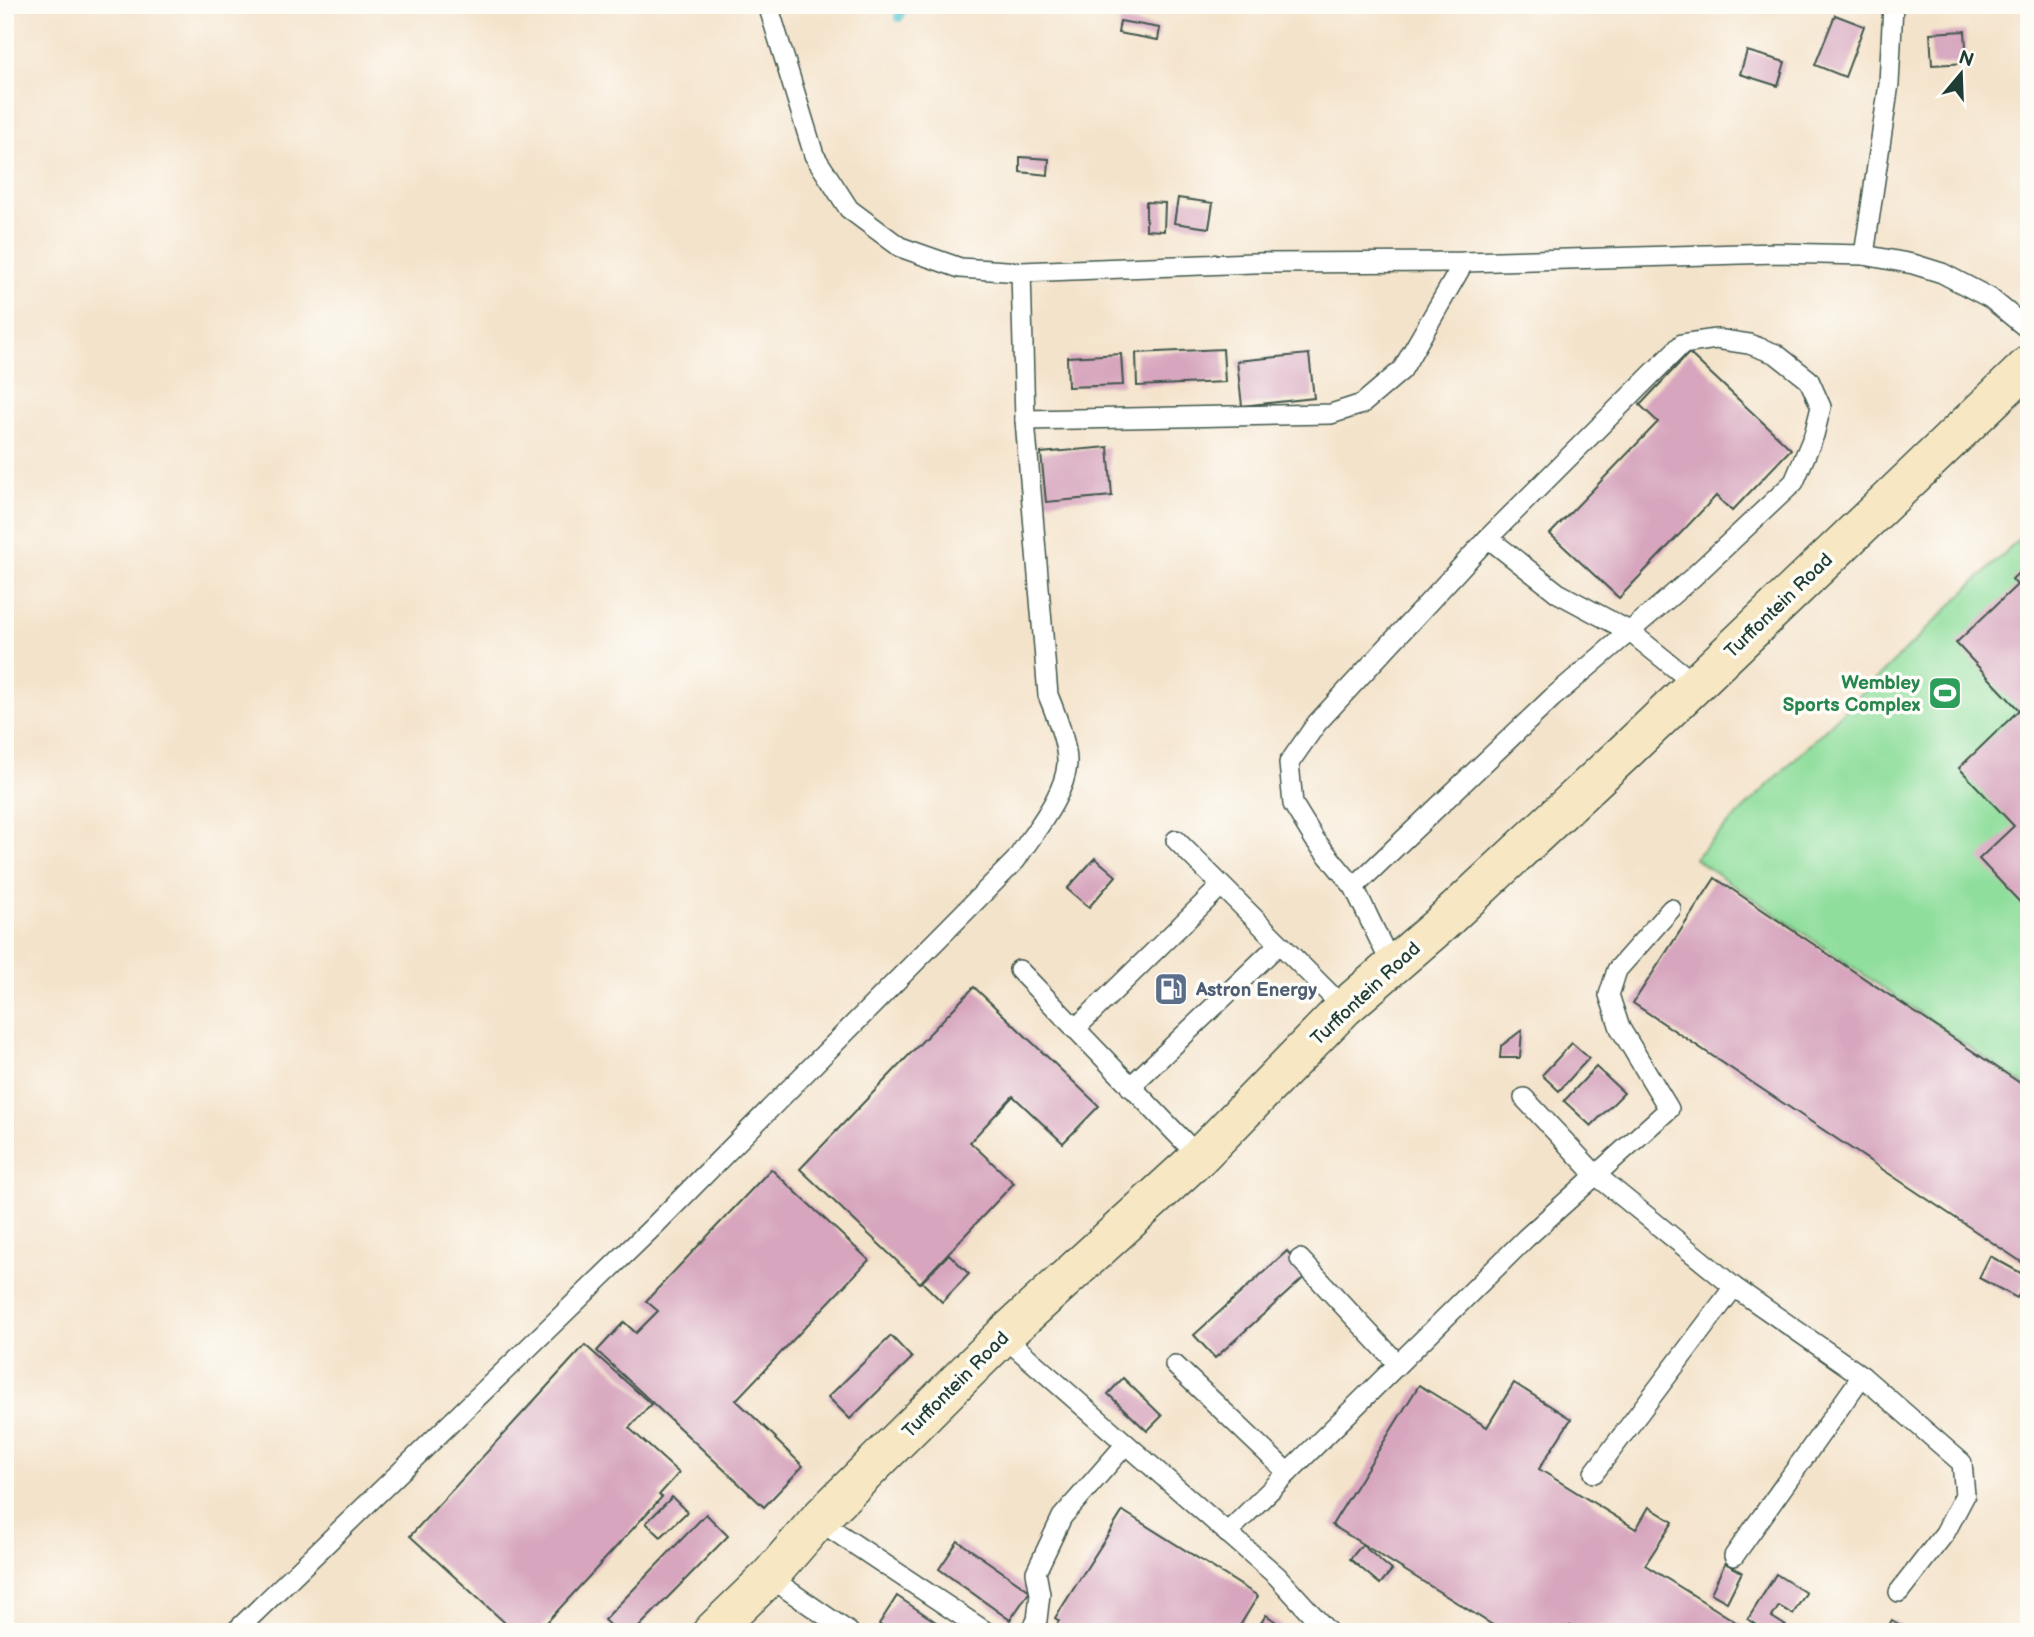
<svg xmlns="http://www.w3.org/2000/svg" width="2034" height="1637" font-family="'Balsamiq Sans',sans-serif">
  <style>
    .park { fill: #8fde9c; stroke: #578e68; stroke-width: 2 }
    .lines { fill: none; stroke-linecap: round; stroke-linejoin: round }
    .stream { stroke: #5ac7d1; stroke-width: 10 }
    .building { fill: #d7a6be }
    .lane-casing { stroke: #3f564b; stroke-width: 22 }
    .secondary-casing { stroke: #3f564b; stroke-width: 41 }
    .lane { stroke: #fff; stroke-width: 19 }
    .secondary { stroke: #f7e8c3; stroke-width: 38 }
    .labels { text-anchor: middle; stroke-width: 7; stroke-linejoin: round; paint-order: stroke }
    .street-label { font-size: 19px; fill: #1f3d34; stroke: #fdfcf7 }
    .leisure-label { font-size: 19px; font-weight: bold; fill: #27864d; stroke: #fdfcf7; text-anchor: end }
    .service-label { font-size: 19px; font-weight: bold; fill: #4e5e75; stroke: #fdfcf7; text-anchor: start }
  </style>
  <rect width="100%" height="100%" fill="#fdfcf7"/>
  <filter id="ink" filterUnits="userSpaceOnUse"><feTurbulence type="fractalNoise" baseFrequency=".0143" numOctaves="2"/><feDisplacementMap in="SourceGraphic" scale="14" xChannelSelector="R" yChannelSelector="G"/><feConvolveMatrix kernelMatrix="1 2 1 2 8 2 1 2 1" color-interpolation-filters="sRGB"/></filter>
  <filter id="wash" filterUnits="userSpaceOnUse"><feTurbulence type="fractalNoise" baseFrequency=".00686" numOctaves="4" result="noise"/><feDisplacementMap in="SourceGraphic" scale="28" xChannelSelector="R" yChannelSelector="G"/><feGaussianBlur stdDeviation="1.57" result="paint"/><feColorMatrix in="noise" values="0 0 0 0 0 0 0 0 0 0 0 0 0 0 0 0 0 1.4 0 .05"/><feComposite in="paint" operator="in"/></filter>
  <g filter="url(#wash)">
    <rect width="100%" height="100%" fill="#f4e3cb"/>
    <!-- park -->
    <polygon class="park" points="2029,529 2029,1088 1694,858"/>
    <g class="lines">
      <!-- stream -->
      <polyline class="stream" points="899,17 903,5"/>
    </g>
    <g id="blocks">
      <!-- building -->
      <g class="building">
        <polygon points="1835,15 1864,26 1845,77 1815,65"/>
        <polygon points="1120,21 1160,28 1158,40 1118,33"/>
        <polygon points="1965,31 1967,63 1932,65 1930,33"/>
        <polygon points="1747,51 1785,62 1778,86 1740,74"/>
        <polygon points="1020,157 1049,159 1048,175 1020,172"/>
        <polygon points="1178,198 1213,203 1209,228 1174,223"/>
        <polygon points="1146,202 1165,203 1164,231 1146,230"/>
        <polygon points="1223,349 1225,382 1137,386 1136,353"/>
        <polygon points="1689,353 1791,449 1732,511 1716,496 1619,598 1550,534 1658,422 1640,405"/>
        <polygon points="1121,354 1123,385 1068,387 1067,357"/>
        <polygon points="1309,354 1314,398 1242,406 1237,361"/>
        <polygon points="1108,447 1112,496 1046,502 1041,453"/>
        <polygon points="2029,563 2029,912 1979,859 2014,826 1959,768 2019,710 1956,643 2017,585 2012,579"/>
        <polygon points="1095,858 1116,876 1089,907 1067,889"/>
        <polygon points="1715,878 2029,1089 2029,1267 1633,1003"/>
        <polygon points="974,987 1099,1106 1063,1143 1013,1096 970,1142 1014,1183 920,1283 800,1169"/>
        <polygon points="1522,1030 1520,1058 1500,1058 1501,1046"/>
        <polygon points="1572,1043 1589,1058 1559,1091 1542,1075"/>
        <polygon points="1596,1067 1624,1093 1591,1126 1564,1101"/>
        <polygon points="771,1169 869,1260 736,1400 776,1438 775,1439 803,1466 764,1507 597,1351 624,1322 636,1333 658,1311 646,1301"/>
        <polygon points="1287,1251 1308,1274 1215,1358 1194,1335"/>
        <polygon points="949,1254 969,1274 942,1302 922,1282"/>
        <polygon points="1990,1256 2028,1277 2017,1298 1979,1278"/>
        <polygon points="891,1336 912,1358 850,1419 828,1397"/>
        <polygon points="585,1345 651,1404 629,1428 679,1473 659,1495 662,1497 538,1632 515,1632 410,1536"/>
        <polygon points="1123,1378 1162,1416 1147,1431 1108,1394"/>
        <polygon points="1514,1383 1571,1419 1539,1469 1636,1529 1649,1507 1673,1522 1645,1565 1752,1632 1580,1632 1570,1626 1567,1632 1504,1632 1332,1525 1419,1385 1487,1427"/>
        <polygon points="672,1497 687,1512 661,1537 646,1523"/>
        <polygon points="1123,1511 1258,1596 1236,1632 1052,1632 1059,1621 1055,1618"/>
        <polygon points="706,1514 728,1536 634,1632 617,1632 604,1620"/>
        <polygon points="958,1541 1030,1591 1010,1620 939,1569"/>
        <polygon points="1362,1545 1392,1570 1380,1584 1350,1559"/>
        <polygon points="1725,1563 1742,1572 1727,1602 1711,1593"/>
        <polygon points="1776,1574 1806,1593 1793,1614 1779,1606 1772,1617 1786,1626 1782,1632 1768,1632 1748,1619"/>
        <polygon points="897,1596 951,1632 890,1632 879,1624"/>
        <polygon points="1266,1615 1291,1632 1255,1632"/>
        <polygon points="1892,1620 1912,1632 1885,1632"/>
      </g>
    </g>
  </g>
  <g filter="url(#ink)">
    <use href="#blocks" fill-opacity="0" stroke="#3f564b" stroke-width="2"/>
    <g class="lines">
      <!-- lane casing -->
      <g class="lane-casing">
        <g id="lane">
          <polyline points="768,5 814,155 849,209 900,247 960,268 1021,272 1253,263 1464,262 1776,253 1864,255 1913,264 1942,273 1990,298 2029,330"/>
          <polyline points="1864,255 1889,84 1893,5"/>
          <polyline points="1025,420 1331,414 1362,404 1402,370 1464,262"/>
          <polyline points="1488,538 1558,593 1629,631 1695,684"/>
          <polyline points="1176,840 1344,1008"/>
          <polyline points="1354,887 1552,698 1692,578 1794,482 1814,435 1821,407 1809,380 1776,354 1749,344 1716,339 1682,344 1488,538 1317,723 1289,763 1293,804 1315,840 1354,887 1392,966"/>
          <polyline points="1019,970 1199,1157"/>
          <polyline points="1075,1029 1221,886"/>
          <polyline points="1130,1087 1279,944"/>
          <polyline points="1524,1098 1596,1175 1734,1287 1862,1376 1962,1463 1965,1495 1945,1533 1899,1592"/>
          <polyline points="1300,1259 1398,1364"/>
          <polyline points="1003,1336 1277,1576 1328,1632"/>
          <polyline points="1175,1365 1288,1473"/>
          <polyline points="1594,1473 1734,1287"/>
          <polyline points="818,1520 986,1632"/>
          <polyline points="1227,1533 1526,1238 1669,1109 1620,1028 1609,995 1617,970 1671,909"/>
          <polyline points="1734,1556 1862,1376"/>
          <polyline points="769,1577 849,1632"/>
          <path d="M 235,1632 L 652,1228 L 1016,860 C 1033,833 1065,796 1067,764 C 1068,746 1055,712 1048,695 L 1025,420 L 1021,272"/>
          <polyline points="1031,1632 1037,1620 1040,1594 1036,1572 1062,1517 1126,1444"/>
        </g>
      </g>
      <!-- secondary casing -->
      <g class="secondary-casing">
        <polyline id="secondary" points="712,1632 769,1577 818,1520 1003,1336 1199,1157 1344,1008 1441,924 1628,749 2029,365"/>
      </g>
      <!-- lane -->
      <use href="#lane" class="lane"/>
      <!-- secondary -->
      <use href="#secondary" class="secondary"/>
    </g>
  </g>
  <!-- icons -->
  <defs>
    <g id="stadium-square" transform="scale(1.75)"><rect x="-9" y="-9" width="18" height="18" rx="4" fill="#2e9e5b" stroke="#fdfcf7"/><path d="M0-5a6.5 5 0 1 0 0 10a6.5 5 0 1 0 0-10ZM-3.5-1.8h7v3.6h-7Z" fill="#fff"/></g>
    <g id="fuel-square" transform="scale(1.75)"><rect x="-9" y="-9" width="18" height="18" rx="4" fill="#5c6f8a" stroke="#fdfcf7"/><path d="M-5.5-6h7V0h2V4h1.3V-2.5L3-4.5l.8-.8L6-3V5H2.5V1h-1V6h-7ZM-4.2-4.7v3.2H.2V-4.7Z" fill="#fff"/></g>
  </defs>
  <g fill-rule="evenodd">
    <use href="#stadium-square" x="1945" y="693"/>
    <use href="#fuel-square" x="1171" y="989"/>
  </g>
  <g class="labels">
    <!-- street labels -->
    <g class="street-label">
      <text transform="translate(1778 605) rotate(-44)" y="7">Turffontein Road</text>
      <text transform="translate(1365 993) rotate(-43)" y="7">Turffontein Road</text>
      <text transform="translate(955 1384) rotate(-45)" y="7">Turffontein Road</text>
    </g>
    <!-- leisure labels -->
    <g class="leisure-label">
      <text x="1920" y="689">Wembley<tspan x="1920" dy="22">Sports Complex</tspan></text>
    </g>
    <!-- service labels -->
    <g class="service-label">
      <text x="1196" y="996">Astron Energy</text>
    </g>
  </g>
  <!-- margin -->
  <rect width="2034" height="1637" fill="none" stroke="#fdfcf7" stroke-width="28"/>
  <!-- north arrow -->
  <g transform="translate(1961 74) rotate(19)" stroke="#fdfcf7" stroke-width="5" paint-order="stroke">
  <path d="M0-5L12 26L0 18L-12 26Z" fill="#1f3d34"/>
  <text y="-10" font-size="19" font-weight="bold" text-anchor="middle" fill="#1f3d34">N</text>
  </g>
</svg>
